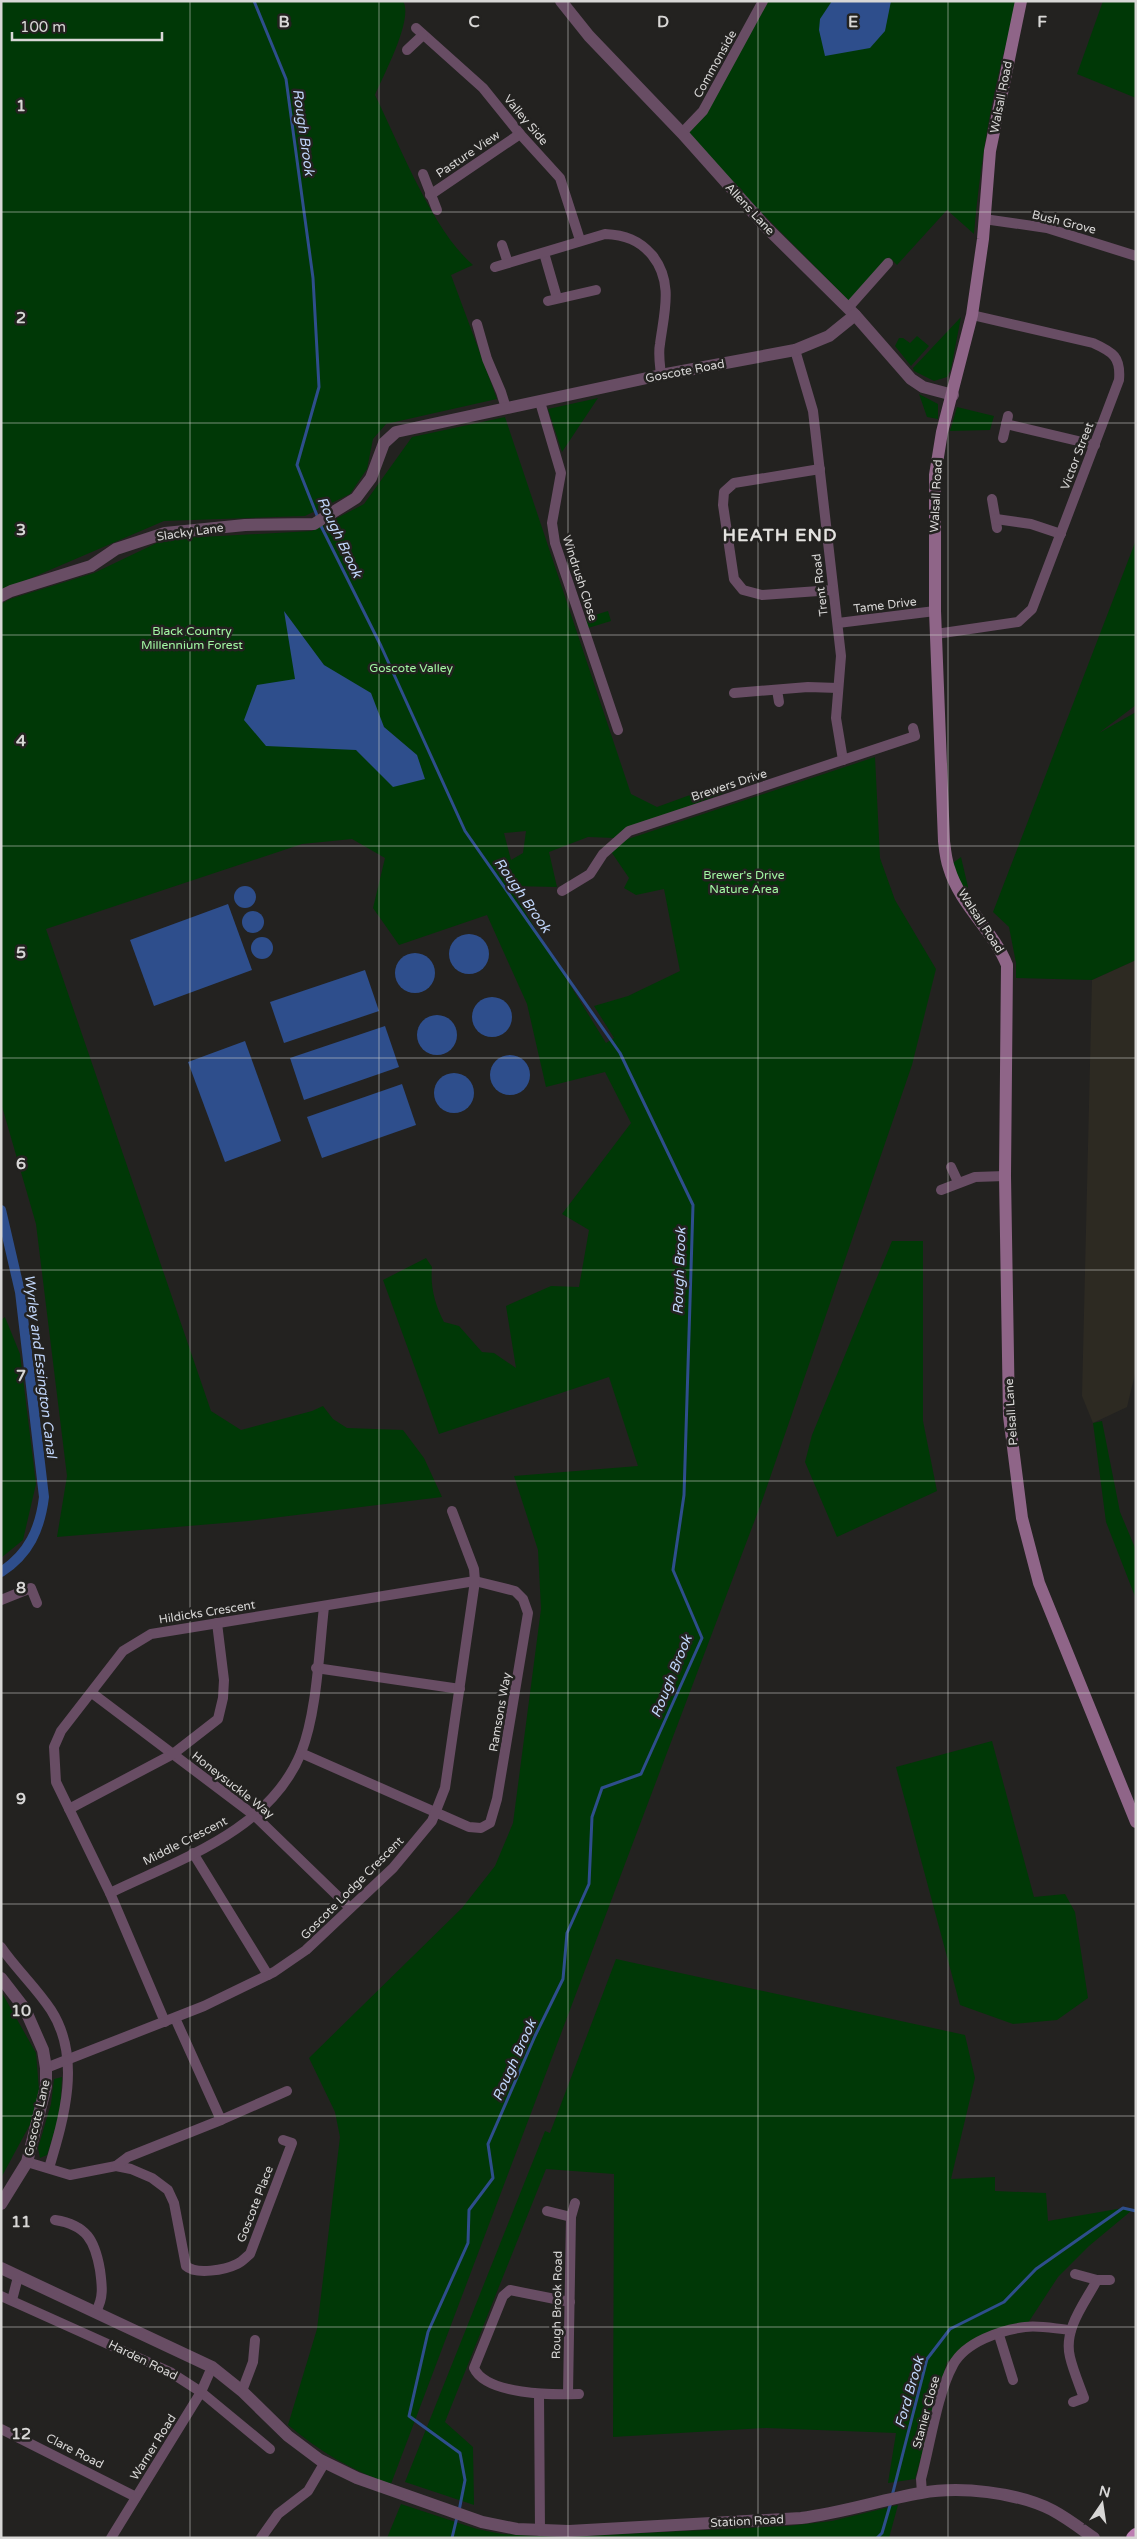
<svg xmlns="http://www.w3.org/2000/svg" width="1137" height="2539" font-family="'Varela Round',sans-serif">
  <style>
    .built { fill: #2d2a22 }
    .green { fill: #003806; fill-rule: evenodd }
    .water { fill: #2e4e8c }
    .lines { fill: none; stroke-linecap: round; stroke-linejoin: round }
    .stream { stroke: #2e4e8c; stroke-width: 3 }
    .canal { stroke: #2e4e8c; stroke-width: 10 }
    .minor { stroke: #684d64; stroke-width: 10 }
    .tertiary { stroke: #684d64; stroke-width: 12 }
    .secondary { stroke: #8f6588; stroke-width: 12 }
    .trunk { stroke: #bc7eb2; stroke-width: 14 }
    .grid { fill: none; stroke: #d8d7d6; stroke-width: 1; stroke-opacity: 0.55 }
    .labels { text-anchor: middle; stroke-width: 5; stroke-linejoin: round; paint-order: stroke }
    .street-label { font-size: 12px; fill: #d8d7d6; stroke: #232220 }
    .park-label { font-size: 12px; fill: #a2f7a3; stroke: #232220 }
    .water-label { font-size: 14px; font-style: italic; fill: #c0d5fa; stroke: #232220 }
    .district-label { font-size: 18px; font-weight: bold; letter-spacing: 1px; fill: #e4e3e0; stroke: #232220 }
    .grid-label { font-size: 16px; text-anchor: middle; font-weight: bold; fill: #d8d7d6; stroke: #232220; stroke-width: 5; stroke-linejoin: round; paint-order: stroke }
  </style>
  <rect width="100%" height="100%" fill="#232220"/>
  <!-- built -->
  <polygon class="built" points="1136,960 1136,1370 1127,1407 1093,1423 1082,1396 1092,980"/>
  <!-- green -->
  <g class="green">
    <path d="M 1,1 L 403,1 C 414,19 383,76 375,95 C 399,144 433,231 473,265 L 451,275 L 497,399 L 386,424 L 373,439 L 367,469 L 350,494 L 305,516 L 164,521 L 1,591 Z"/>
    <path d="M 763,1 L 1019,1 C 994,77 981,155 974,234 L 947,210 L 897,265 L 889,257 L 849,301 L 683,133 L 702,116 Z"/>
    <polygon points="1103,1 1136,1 1136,98 1077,74"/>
    <polygon points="961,317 951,369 947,377 934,381 914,371 913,368"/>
    <polygon points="917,336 929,346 911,366 895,346 899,338 903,338 910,343"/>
    <polygon points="919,394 938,404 938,419 927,417"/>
    <polygon points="598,398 562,452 548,409"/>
    <polygon points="957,407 994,416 990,430 950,431"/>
    <path d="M 505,417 L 631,794 L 657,807 L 723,783 L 730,791 L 627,829 L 615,838 L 588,837 L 549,852 L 557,887 L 509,886 L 606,1043 L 614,1038 L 594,1006 L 628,996 L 680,971 L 664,889 L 636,895 L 624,888 L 629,878 L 610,850 L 625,840 L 875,757 L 880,858 L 895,900 L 936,969 L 912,1065 L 762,1501 L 391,2484 C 349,2469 322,2453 288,2425 L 317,2329 L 340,2137 L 335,2112 L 309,2058 L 462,1908 L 495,1866 L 513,1823 L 541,1609 L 538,1550 L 514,1476 L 638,1466 L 609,1377 L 439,1434 L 383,1280 L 426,1258 L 432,1267 C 430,1286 435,1305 444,1322 L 459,1326 L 482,1352 L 494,1353 L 516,1368 L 506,1306 L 551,1286 L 579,1287 L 589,1230 L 562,1214 L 631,1123 L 605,1072 L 546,1087 L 527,1004 L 487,915 L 399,945 L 373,908 L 385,858 L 352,839 L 302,844 L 46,929 L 211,1411 L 241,1430 L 312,1411 L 323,1406 L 333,1419 L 347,1428 L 403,1430 L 424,1458 L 442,1497 L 248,1521 L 57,1537 L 67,1476 L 36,1224 L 1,1103 L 1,604 L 10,599 L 94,573 L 165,539 L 312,531 L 364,504 L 412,437 ZM 526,831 L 523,853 L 511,860 L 504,833 Z"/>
    <polygon points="1136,540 1136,705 1099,733 1136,712 1136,960 1092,980 1016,978 1016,963 1009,927 993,912"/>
    <polygon points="608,611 611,621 588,628 585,618"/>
    <polygon points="961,857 968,887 966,899 953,863"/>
    <polygon points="892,1241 923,1241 923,1421 937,1491 837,1537 805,1462 812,1435"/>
    <polygon points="5,1317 20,1354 36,1484 23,1540 1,1558 1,1320"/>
    <polygon points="1102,1421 1120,1512 1136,1550 1136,1599 1106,1522 1093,1423"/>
    <polygon points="992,1741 1034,1897 1065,1894 1075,1912 1088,1998 1057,2020 1013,2024 960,2005 896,1767"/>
    <polygon points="616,1959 965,2035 975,2078 951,2179 995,2177 995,2191 1046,2193 1048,2221 1123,2208 1131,2211 1089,2246 1058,2277 1028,2323 973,2340 947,2362 915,2479 888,2483 896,2433 766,2428 613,2437 614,2174 546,2169 445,2422 473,2447 474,2505 405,2482 545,2131 550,2133"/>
    <polygon points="1,1991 36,2053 39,2090 34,2117 1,2178"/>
    <polygon points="62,2077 60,2113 47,2155 40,2158 38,2148 51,2104 54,2079"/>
    <polygon points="401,2504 477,2529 502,2534 557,2537 788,2526 832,2521 898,2505 889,2538 387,2538"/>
  </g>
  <!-- water -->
  <g class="water">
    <polygon points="832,1 891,1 885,31 870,48 825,56 819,30 820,19"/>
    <polygon points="284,611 324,665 371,693 384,727 417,755 425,779 393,787 356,750 266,746 244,720 257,685 295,679"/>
    <circle cx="245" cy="897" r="11"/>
    <polygon points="228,904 252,970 154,1006 130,940"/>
    <circle cx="253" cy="922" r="11"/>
    <circle cx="469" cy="954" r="20"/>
    <circle cx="262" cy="948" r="11"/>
    <circle cx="415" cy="973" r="20"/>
    <polygon points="365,970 379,1011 284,1043 270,1002"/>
    <circle cx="492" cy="1017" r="20"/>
    <circle cx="437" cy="1035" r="20"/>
    <polygon points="385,1026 399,1067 304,1100 290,1058"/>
    <polygon points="245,1041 281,1141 225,1162 188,1062"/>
    <circle cx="510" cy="1075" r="20"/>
    <circle cx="454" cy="1093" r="20"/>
    <polygon points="402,1084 416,1125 322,1158 307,1117"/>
  </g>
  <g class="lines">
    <!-- stream -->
    <g class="stream">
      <polyline points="254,1 286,79 313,278 319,387 297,465 318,518"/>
      <polyline points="320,524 381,646 465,831 620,1053 693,1205 684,1495 673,1570 702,1638 641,1774 602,1788 592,1817 589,1884 567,1933 563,1979 535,2036 488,2144 493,2178 469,2210 468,2243 428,2332 409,2416 460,2453 465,2480 459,2511"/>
      <polyline points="892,2496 927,2359 950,2329 1004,2302 1036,2269 1123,2208 1136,2211"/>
      <polyline points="452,2538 457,2517"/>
      <polyline points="877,2538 882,2533 891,2502"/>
    </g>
    <!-- canal -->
    <path class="canal" d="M 1,1210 L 20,1292 L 44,1497 C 40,1529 29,1554 1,1572"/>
    <!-- minor -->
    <g class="minor">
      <polyline points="416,28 483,88 520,134 560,178 580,240"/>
      <polyline points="407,50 423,35"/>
      <polyline points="682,133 703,111 763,1"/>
      <polyline points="423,174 437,210"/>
      <polyline points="430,195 520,134"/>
      <polyline points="984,219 1047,228 1136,256"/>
      <polyline points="502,245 508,263"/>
      <polyline points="544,253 557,298"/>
      <path d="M 495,267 L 605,234 C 625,235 639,240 652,255 C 674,282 664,313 660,344 C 658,354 660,365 661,375"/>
      <polyline points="548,301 596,290"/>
      <polyline points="848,308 888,263"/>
      <polyline points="477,324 487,359 501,392 506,408"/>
      <polyline points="795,350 813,411 841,656 836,718 843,760"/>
      <polyline points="540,402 561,473 552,523 555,543 618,730"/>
      <polyline points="1006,424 1095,445"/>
      <polyline points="1003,438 1008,416"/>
      <polyline points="820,469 734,483 724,492 723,505 734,579 743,590 762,595 833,590"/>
      <polyline points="992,499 997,528"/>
      <polyline points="996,519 1031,524 1061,534"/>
      <polyline points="838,623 935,611"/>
      <path d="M 936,634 L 1018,622 L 1032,609 L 1119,380 C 1121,357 1113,352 1093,343 L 972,315"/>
      <polyline points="777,690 779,702"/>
      <polyline points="734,693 808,687 838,688"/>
      <polyline points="562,891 590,874 603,854 629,831 915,736 913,728"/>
      <polyline points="951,1167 958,1182"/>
      <polyline points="941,1190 975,1177 1005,1176"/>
      <polyline points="1,1600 31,1588 37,1603"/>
      <polyline points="316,1668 460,1689"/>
      <polyline points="92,1693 255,1816 350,1908"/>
      <polyline points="69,1809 173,1754 218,1719 223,1698 224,1680 217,1623"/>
      <polyline points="193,1853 268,1975"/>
      <path d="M 110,1893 C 180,1859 269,1831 301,1753 C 317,1713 319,1651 324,1607"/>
      <path d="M 1,1947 C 16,1969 36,1987 51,2010 C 82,2058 64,2118 49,2168"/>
      <polyline points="175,2018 221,2120 287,2091"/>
      <polyline points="165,2022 110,1893 56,1782 54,1747 61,1731 123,1651 151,1634 475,1581 515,1591 523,1599 528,1613 497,1799 490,1823 481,1828 469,1827 301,1753"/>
      <polyline points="46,2068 204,2006 274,1972 306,1950 393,1868 432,1821 445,1788 475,1581 474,1569 452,1511"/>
      <path d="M 27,2162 L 70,2175 L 116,2166 L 131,2169 L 152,2178 L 168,2190 L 174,2203 L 186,2266 C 196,2275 225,2270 237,2264 C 242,2262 246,2257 250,2254 L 292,2143 L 283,2140"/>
      <polyline points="116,2166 128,2157 221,2120"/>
      <polyline points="547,2211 571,2217"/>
      <path d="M 55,2220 C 87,2225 95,2241 100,2270 C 102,2285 104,2298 96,2311"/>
      <polyline points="1075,2274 1097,2280 1110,2280"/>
      <polyline points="1,2296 170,2372 201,2392 270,2449"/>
      <polyline points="12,2300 18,2277"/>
      <path d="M 570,2302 L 510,2290 L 503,2296 L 474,2368 C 486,2395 554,2395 579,2394"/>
      <polyline points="999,2335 1013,2380"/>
      <polyline points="242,2391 253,2362 255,2340"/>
      <polyline points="539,2394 540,2531"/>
      <polyline points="568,2394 571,2217 575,2203"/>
      <path d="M 1073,2402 L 1084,2398 C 1079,2384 1073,2370 1070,2357 C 1063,2329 1085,2303 1097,2280"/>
      <polyline points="1,2429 136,2497"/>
      <path d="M 922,2493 L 921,2479 C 930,2446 937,2394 953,2365 C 965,2342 1001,2330 1025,2327 C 1040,2325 1056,2329 1071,2330"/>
      <polyline points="111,2538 201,2392 212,2367"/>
      <polyline points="261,2538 278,2514 308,2491 325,2462"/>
    </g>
    <!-- tertiary -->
    <g class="tertiary">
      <polyline points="561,1 589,36 682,133 765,226 855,315 911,379 923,387 953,395"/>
      <polyline points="1,596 11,591 91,566 116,549 165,533 245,525 314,524 356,498 371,478 384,443 396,432 661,375 795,350 829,336 855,315"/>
      <polyline points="1,1978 25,2009 43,2050 46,2068 46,2086 27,2162 1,2204"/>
      <path d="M 1,2268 L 212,2367 L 242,2391 L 288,2436 L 320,2460 L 357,2478 L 482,2522 L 517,2529 L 569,2531 L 801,2518 C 842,2513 880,2500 921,2493 C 960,2486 1016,2492 1052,2510 C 1067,2518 1080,2528 1094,2538"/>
    </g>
    <!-- secondary -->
    <path class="secondary" d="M 1021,1 L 990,151 L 983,239 L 972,315 L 942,432 L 935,475 L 935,611 L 944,841 C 945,850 946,860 949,868 C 960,905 993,930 1007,965 L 1005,1176 L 1009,1416 L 1022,1518 L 1039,1583 L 1136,1822"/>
    <!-- trunk -->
    <polyline class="trunk" points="1133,2538 1136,2535"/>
  </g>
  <!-- grid -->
  <path class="grid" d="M 190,1 L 190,2538M 379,1 L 379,2538M 568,1 L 568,2538M 758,1 L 758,2538M 948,1 L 948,2538M 1,212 L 1136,212M 1,423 L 1136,423M 1,635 L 1136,635M 1,846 L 1136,846M 1,1058 L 1136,1058M 1,1270 L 1136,1270M 1,1481 L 1136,1481M 1,1693 L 1136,1693M 1,1904 L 1136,1904M 1,2116 L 1136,2116M 1,2327 L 1136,2327"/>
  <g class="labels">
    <!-- street labels -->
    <g class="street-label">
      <text transform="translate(715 64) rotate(-61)" y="4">Commonside</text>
      <text transform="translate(1001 97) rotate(-79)" y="4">Walsall Road</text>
      <text transform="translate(526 120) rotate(50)" y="4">Valley Side</text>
      <text transform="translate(468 154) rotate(-34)" y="4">Pasture View</text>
      <text transform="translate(750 209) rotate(47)" y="4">Allens Lane</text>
      <text transform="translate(1064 222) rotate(14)" y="4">Bush Grove</text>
      <text transform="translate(685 371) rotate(-11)" y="4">Goscote Road</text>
      <text transform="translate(1077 456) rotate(-69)" y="4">Victor Street</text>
      <text transform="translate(936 496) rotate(-87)" y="4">Walsall Road</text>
      <text transform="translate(190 532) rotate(-8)" y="4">Slacky Lane</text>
      <text transform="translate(580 578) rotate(72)" y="4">Windrush Close</text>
      <text transform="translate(820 585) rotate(-97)" y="4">Trent Road</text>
      <text transform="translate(885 605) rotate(-7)" y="4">Tame Drive</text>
      <text transform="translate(729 785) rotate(-18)" y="4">Brewers Drive</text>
      <text transform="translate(981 921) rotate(57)" y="4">Walsall Road</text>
      <text transform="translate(1011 1412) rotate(-94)" y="4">Pelsall Lane</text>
      <text transform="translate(207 1612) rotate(-9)" y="4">Hildicks Crescent</text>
      <text transform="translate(500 1712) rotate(-80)" y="4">Ramsons Way</text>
      <text transform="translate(233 1785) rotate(38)" y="4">Honeysuckle Way</text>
      <text transform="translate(185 1841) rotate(-27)" y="4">Middle Crescent</text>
      <text transform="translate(352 1888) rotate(-45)" y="4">Goscote Lodge Crescent</text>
      <text transform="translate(37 2118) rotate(-77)" y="4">Goscote Lane</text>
      <text transform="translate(255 2204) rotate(-69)" y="4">Goscote Place</text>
      <text transform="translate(557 2305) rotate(-89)" y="4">Rough Brook Road</text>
      <text transform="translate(143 2360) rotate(26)" y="4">Harden Road</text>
      <text transform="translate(926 2412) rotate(-75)" y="4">Stanier Close</text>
      <text transform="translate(153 2447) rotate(-58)" y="4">Warner Road</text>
      <text transform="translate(75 2451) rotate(27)" y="4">Clare Road</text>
      <text transform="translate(747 2521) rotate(-3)" y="4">Station Road</text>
    </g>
    <!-- park labels -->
    <g class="park-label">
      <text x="192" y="635">Black Country<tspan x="192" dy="14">Millennium Forest</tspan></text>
      <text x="411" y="672">Goscote Valley</text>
      <text x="744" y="879">Brewer's Drive<tspan x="744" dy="14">Nature Area</tspan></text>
    </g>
    <!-- water labels -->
    <g class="water-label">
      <text transform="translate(304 132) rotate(82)" y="5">Rough Brook</text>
      <text transform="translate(340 537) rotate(65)" y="5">Rough Brook</text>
      <text transform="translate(523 895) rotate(55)" y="5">Rough Brook</text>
      <text transform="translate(679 1271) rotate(-88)" y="5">Rough Brook</text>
      <text transform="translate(41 1366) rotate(83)" y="5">Wyrley and Essington Canal</text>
      <text transform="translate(671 1676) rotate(-68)" y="5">Rough Brook</text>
      <text transform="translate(514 2060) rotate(-66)" y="5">Rough Brook</text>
      <text transform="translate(909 2392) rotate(-74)" y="5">Ford Brook</text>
    </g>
    <!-- district labels -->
    <g class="district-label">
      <text x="780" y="541">HEATH END</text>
    </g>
  </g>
  <g class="grid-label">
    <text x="284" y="27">B</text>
    <text x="474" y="27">C</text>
    <text x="663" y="27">D</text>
    <text x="853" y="27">E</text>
    <text x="1042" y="27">F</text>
    <text x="21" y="111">1</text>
    <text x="21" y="323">2</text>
    <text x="21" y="535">3</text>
    <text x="21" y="746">4</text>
    <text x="21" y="958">5</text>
    <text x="21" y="1169">6</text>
    <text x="21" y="1381">7</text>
    <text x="21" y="1593">8</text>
    <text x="21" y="1804">9</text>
    <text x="21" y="2016">10</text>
    <text x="21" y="2227">11</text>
    <text x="21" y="2439">12</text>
  </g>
  <!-- border -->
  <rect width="1137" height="2539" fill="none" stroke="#d8d7d6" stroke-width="5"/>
  <!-- north arrow -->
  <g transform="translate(1102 2504) rotate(13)" stroke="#232220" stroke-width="4" paint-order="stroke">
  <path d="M0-4L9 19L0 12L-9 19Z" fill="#d8d7d6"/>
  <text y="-8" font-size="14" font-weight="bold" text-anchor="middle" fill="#d8d7d6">N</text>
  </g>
  <!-- scale -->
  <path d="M12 32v8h150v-8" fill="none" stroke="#d8d7d6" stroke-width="2.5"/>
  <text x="20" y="32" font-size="15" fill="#d8d7d6" stroke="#232220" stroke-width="4" paint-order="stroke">100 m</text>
</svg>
